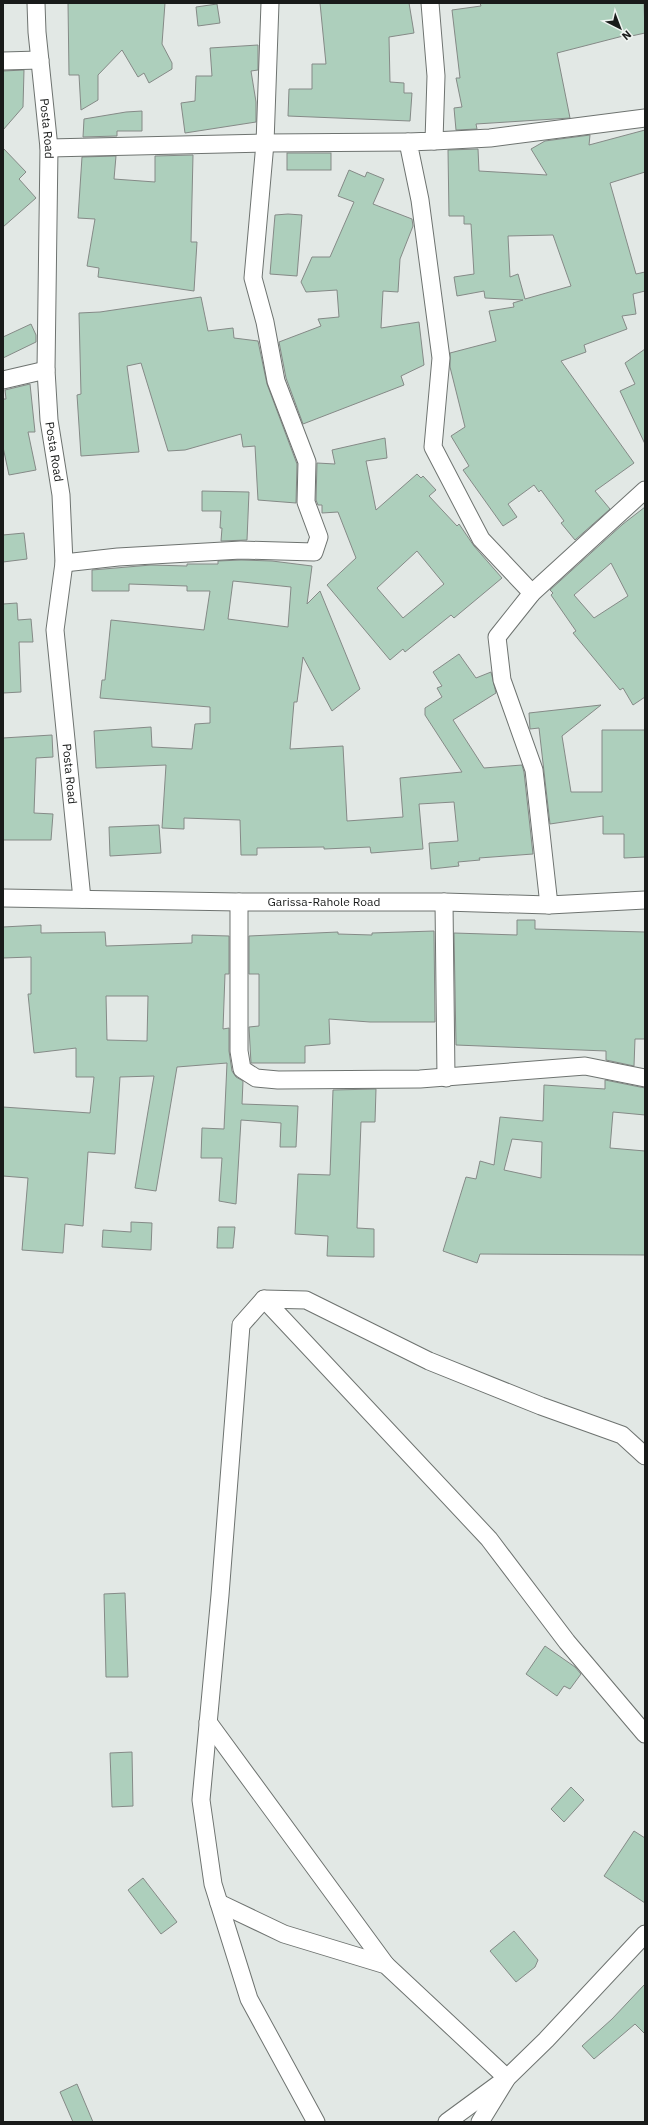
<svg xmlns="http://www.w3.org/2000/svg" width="648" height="2125" font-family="'IBM Plex Sans',sans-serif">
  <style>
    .building { fill: #adcfbc; stroke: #858a87; fill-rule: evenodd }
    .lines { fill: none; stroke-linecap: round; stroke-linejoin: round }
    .street-casing { stroke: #6e7370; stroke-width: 19 }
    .street { stroke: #fff; stroke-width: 17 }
    .labels { text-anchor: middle; stroke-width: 4; stroke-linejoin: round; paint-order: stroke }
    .street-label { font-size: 12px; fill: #191b1a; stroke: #f0f5f2 }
  </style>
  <rect width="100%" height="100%" fill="#e2e8e5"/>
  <!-- building -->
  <g class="building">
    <polygon points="68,3 165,3 162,44 172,63 172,69 149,83 144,73 138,77 122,50 98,75 98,100 81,110 79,75 69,75"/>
    <polygon points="320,3 409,3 414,33 389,37 390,82 404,83 404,93 412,93 410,121 288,116 289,89 312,89 312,64 326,64"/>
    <polygon points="480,3 644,3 645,33 627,37 627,35 557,53 570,118 476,124 477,129 456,130 454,108 462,107 456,78 460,78 452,10 481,6"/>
    <polygon points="217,4 220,23 198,26 196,7"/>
    <polygon points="258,45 258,70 251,71 256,102 256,122 185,133 181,103 195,101 196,76 212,76 210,48"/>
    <polygon points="24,70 23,107 3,130 3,71"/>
    <polygon points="142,111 142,131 117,131 117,136 83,137 84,119 126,112"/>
    <path d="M 645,130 L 645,172 L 610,183 L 636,274 L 645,272 L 645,291 L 633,294 L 636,314 L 622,316 L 627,329 L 584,345 L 586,352 L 561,361 L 634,463 L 595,491 L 610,509 L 575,540 L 561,523 L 564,521 L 541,490 L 539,492 L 534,485 L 508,504 L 517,517 L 503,526 L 463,470 L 469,466 L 451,436 L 465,427 L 450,367 L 450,353 L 496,341 L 489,311 L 514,307 L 513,303 L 523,300 L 485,298 L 484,291 L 457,296 L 454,277 L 474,274 L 471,224 L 464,224 L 464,216 L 449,216 L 448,150 L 478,149 L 479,171 L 547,175 L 531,149 L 545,141 L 590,135 L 589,145 ZM 553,235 L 571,286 L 525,299 L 518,274 L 510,277 L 508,236 Z"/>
    <polygon points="3,148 26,172 19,179 36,198 3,227"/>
    <rect x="287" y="153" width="44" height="17"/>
    <polygon points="193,155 191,242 197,242 194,291 98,277 99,268 87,266 95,219 78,218 82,157 116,156 114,179 155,182 155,156"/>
    <polygon points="349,170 365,177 367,172 384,179 373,204 412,219 413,226 400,259 398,292 383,291 381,328 419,322 424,365 401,376 404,385 303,424 286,378 279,342 321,326 318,319 339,317 337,290 306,292 301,282 312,257 330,257 354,202 338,196"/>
    <polygon points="288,214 302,215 297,276 270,274 275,215"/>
    <polygon points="201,297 208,331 233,328 234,338 258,341 267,384 297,464 296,503 258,500 255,446 243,447 241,434 185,450 168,451 141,363 127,366 139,452 81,456 77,395 81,394 79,313 100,312"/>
    <polygon points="31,324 36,335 36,342 3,358 3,337"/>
    <polygon points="645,349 645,444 620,391 635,384 625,363"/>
    <polygon points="30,384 35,432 28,432 36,470 9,475 3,447 3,399 6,399 5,390"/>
    <path d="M 385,438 L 387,458 L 366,461 L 376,510 L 417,474 L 421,478 L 423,476 L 436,490 L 429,496 L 457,526 L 459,524 L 474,546 L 502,578 L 454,618 L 451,615 L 405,652 L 403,649 L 390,660 L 327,585 L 356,558 L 338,512 L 322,513 L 322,505 L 318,505 L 316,500 L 317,463 L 335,464 L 332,450 ZM 417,551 L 444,584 L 403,618 L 377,588 Z"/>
    <polygon points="202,491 249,492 247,540 221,541 222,528 220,528 221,511 202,511"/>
    <path d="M 645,507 L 645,697 L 633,705 L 623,688 L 620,690 L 573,633 L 576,631 L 551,595 L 553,593 L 550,590 L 623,524 ZM 611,563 L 628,596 L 594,618 L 574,595 Z"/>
    <polygon points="24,533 27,559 3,562 3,535"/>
    <path d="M 241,560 L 272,561 L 312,566 L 307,604 L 320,591 L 360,689 L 332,711 L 303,657 L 297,702 L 294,702 L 290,749 L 343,746 L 347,821 L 403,817 L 400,778 L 462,772 L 425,715 L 425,708 L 442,697 L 437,688 L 442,686 L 433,672 L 459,654 L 476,678 L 491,672 L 496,693 L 453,720 L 484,768 L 522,765 L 524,772 L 533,854 L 479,858 L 480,860 L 458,862 L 459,866 L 431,869 L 429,843 L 458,841 L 454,802 L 419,804 L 423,849 L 371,853 L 370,847 L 324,849 L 324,847 L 257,848 L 257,855 L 241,855 L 240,820 L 184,818 L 184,829 L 162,828 L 166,765 L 96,768 L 94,731 L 151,727 L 152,747 L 192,749 L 195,724 L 210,723 L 210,707 L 100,698 L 102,680 L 105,680 L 111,620 L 204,630 L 210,591 L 187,591 L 187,586 L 129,584 L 129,591 L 92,591 L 92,570 L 151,565 L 187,566 L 187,564 L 218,564 L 218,561 ZM 233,581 L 291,587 L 288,627 L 228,619 Z"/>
    <polygon points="17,603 18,620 31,619 33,642 19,642 21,692 3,693 3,604"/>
    <polygon points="601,705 562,736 571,792 602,792 602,730 645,730 645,857 624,858 624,834 603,834 603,816 550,824 539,728 530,729 529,713"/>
    <polygon points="52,735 53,757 36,758 34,813 53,814 51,840 3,840 3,738"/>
    <polygon points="159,825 161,853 110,856 109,827"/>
    <polygon points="517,920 535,920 535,929 645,932 645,1039 635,1039 634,1066 606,1060 606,1051 456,1045 454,933 517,935"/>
    <path d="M 41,925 L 41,933 L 105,932 L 106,946 L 192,943 L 192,935 L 229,936 L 229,974 L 225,974 L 223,1029 L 229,1028 L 229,1051 L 232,1071 L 236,1077 L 243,1081 L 242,1104 L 298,1106 L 296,1147 L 280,1147 L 281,1123 L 241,1120 L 236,1204 L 219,1201 L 222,1158 L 201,1158 L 202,1128 L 224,1129 L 227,1063 L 177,1067 L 156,1191 L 135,1188 L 154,1076 L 120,1077 L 115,1154 L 88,1152 L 83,1226 L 65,1224 L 63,1253 L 22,1250 L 28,1178 L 3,1176 L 3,1107 L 90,1113 L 94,1077 L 76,1077 L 76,1048 L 34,1053 L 28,994 L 31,994 L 31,957 L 3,958 L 3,927 ZM 106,996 L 148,996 L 147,1041 L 107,1040 Z"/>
    <polygon points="434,931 435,1022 370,1022 329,1019 330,1044 305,1046 305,1063 251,1063 249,1027 259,1026 259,974 249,974 249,936 338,932 338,934 372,935 372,933"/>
    <path d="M 605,1080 L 645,1088 L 645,1115 L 613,1112 L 610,1148 L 645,1151 L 645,1255 L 480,1254 L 477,1263 L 443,1251 L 466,1177 L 476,1179 L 480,1161 L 494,1165 L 500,1117 L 543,1121 L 544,1085 L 605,1089 ZM 512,1139 L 542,1142 L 541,1178 L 504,1170 Z"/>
    <polygon points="376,1089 375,1122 361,1122 357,1228 374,1229 374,1257 327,1256 328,1236 295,1234 298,1174 330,1175 333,1090"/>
    <polygon points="131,1222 152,1223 151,1250 102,1247 103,1230 131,1232"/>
    <polygon points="218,1227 235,1227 233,1248 217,1248"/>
    <polygon points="125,1593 128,1677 106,1677 104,1594"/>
    <polygon points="545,1646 575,1667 581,1674 570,1689 564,1686 557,1696 526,1674"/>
    <polygon points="132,1752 133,1806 112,1807 110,1753"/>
    <polygon points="571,1787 584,1800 564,1822 551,1809"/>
    <polygon points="634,1831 645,1838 645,1903 604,1876"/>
    <polygon points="143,1878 177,1922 161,1934 128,1890"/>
    <polygon points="514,1931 538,1960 535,1967 516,1982 490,1951"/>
    <polygon points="645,1984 645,2034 635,2024 594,2059 582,2046 612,2019"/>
    <polygon points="77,2084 93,2122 73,2122 60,2092"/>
  </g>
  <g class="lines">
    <!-- street casing -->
    <g class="street-casing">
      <g id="street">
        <path id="s1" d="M 36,3 L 37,32 L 49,148 L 46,370 L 49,420 L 61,495 L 64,563 L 55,630 L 82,899"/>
        <polyline points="430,3 436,76 434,141 408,142 420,200 441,358 433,447 481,539 532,593"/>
        <polyline points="3,61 40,60"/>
        <polyline points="434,141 490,138 645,118"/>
        <polyline points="49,148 265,143 408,142"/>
        <polyline points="3,380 46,370"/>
        <polyline points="64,563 118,557 241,550 314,552 319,537 306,502 307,462 276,381 265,322 253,278 265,143 270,3"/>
        <path id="s2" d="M 3,898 L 239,902 L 444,902 L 549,905 L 645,900"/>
        <polyline points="239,902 239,1051 242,1069 256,1078 278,1080 420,1079 585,1066 645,1078"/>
        <polyline points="444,902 446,1078"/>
        <polyline points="549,905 534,770 502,680 497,637 532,593 645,490"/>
        <polyline points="264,1299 489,1539 567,1642 645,1734"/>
        <polyline points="208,1722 386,1965"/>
        <polyline points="219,1903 284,1934 386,1965 507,2078 447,2122"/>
        <polyline points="316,2122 249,1999 213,1884 201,1800 220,1595 241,1325 264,1299 306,1300 429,1361 541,1406 622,1435 645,1456"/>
        <polyline points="480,2122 507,2078 546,2040 645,1934"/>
      </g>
    </g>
    <!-- street -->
    <use href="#street" class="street"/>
  </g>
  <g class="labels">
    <!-- street labels -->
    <g class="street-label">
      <text dy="4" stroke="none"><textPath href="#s1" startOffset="126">Posta Road</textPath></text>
      <text dy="4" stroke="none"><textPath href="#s1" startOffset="450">Posta Road</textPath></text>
      <text dy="4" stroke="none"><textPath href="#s1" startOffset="774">Posta Road</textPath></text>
      <text dy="4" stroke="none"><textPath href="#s2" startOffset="321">Garissa-Rahole Road</textPath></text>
    </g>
  </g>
  <!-- border -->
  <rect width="648" height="2125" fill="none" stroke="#191b1a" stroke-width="8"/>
  <!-- north arrow -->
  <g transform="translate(620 28) rotate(138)" stroke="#f0f5f2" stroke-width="3" paint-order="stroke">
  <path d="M0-3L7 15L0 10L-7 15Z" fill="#191b1a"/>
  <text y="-6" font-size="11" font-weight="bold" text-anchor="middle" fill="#191b1a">N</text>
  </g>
</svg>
